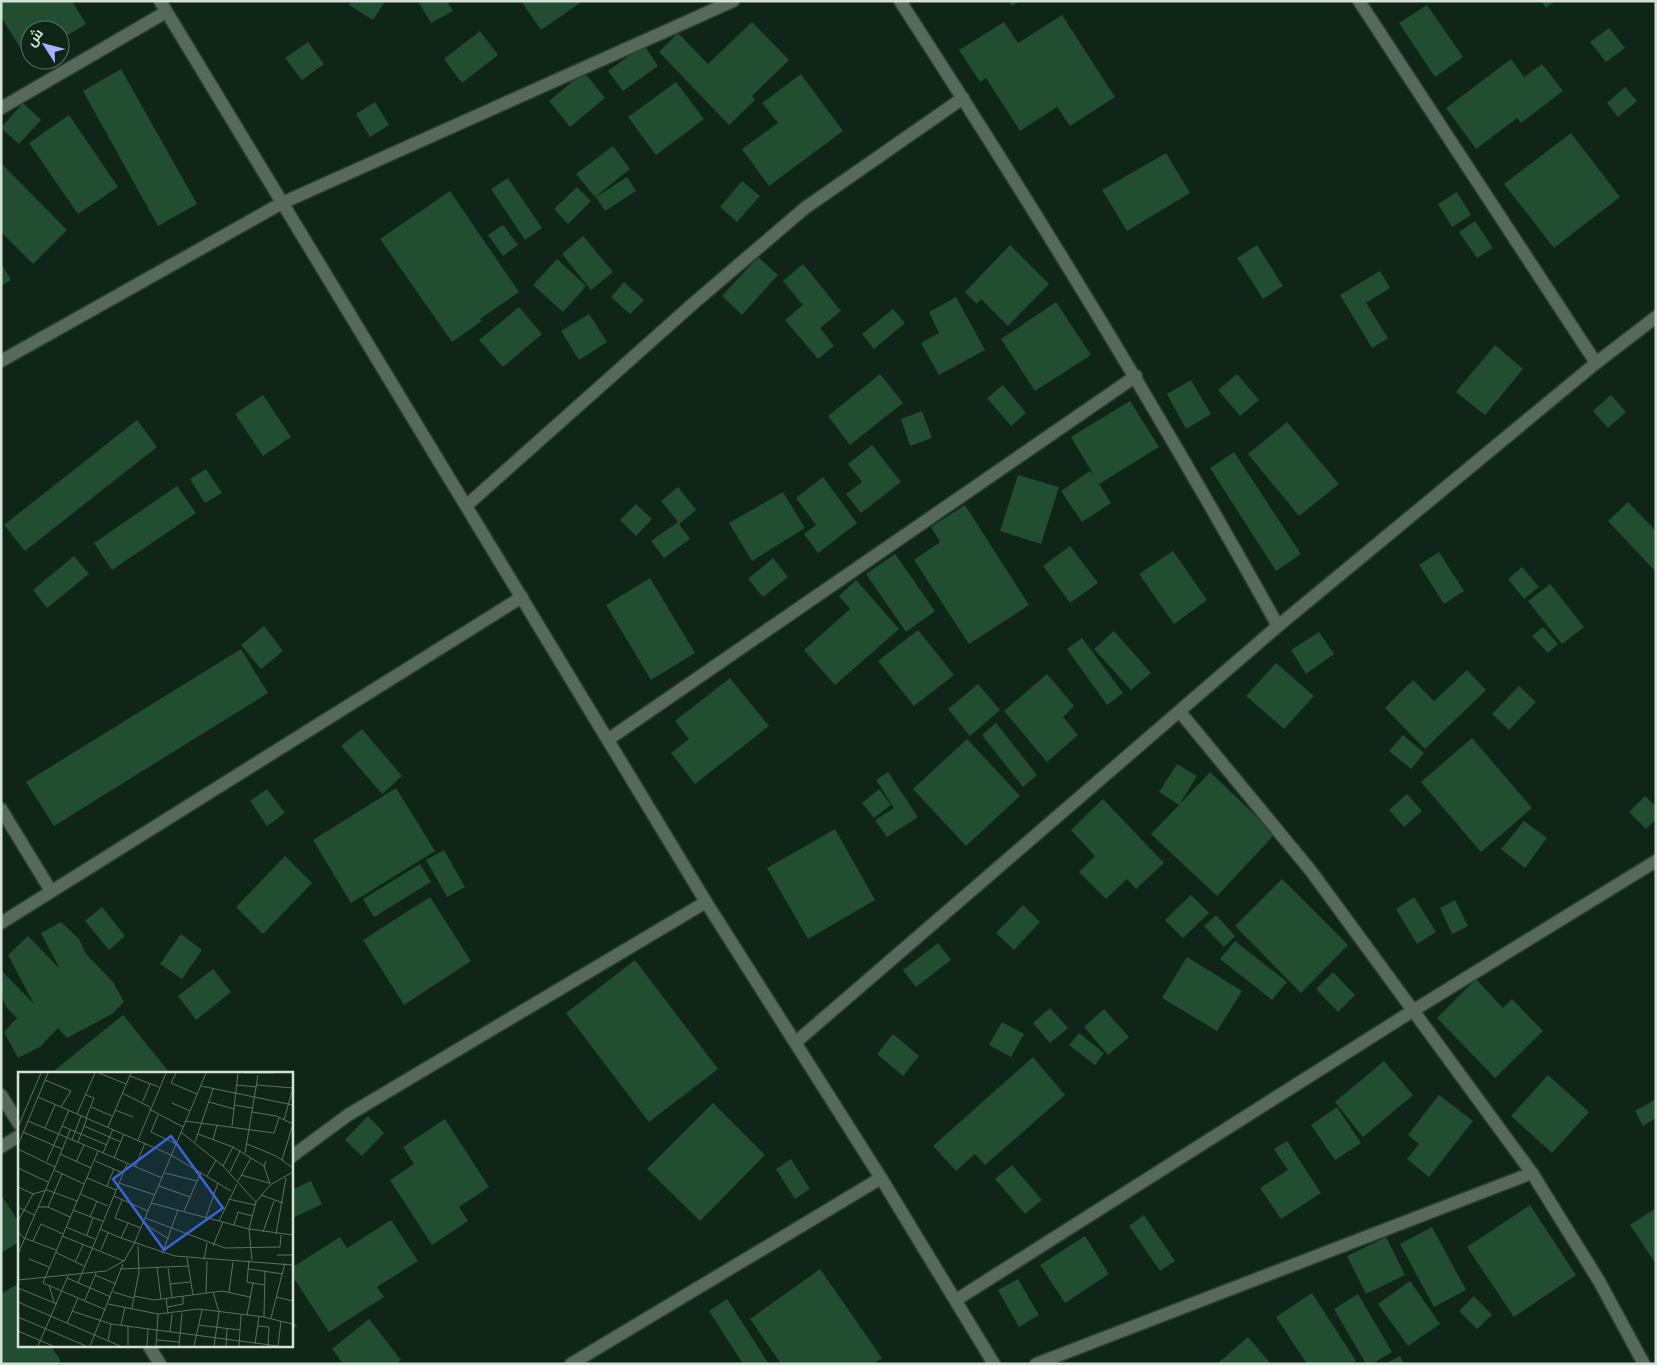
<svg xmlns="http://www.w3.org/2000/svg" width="1657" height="1365" font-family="'DM Sans',Cairo,sans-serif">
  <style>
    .building { fill: #214d31 }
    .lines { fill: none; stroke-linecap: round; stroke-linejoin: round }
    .minor-casing { stroke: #2b3f32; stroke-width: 15 }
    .minor { stroke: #56695b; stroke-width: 12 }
    .inset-road { fill: none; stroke: #5e7064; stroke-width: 1 }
    .view { fill: #3864d8; fill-opacity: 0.15; stroke: #3864d8; stroke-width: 2.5 }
    .inset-edge { fill: none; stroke: #d4e1d7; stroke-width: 2.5 }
  </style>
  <rect width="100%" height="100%" fill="#0f2517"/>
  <!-- building -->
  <g class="building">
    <polygon points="1,1 72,1 86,24 60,40 60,30 30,30 30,58 28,60 1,17"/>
    <polygon points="351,1 381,1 384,3 373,20 349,5"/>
    <polygon points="418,1 447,1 453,11 431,23"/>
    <polygon points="521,1 583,1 541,30"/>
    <polygon points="1009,1 1020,1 1012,6"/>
    <polygon points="1541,1 1555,1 1546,8"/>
    <polygon points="1427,5 1463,57 1435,77 1399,23"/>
    <polygon points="1062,15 1115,97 1070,126 1057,107 1020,131 986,78 980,82 959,50 1004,22 1018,43"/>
    <polygon points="752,22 789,60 752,96 755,100 729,125 659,52 678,33 708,64"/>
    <polygon points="1609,28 1625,48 1606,62 1590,42"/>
    <polygon points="480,31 498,55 462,83 444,59"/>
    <polygon points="308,42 324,64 302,80 285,58"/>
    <polygon points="644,45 658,66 623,91 608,71"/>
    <polygon points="1511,59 1524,77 1542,64 1563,91 1521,123 1517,118 1476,149 1446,108"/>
    <polygon points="121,69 197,204 158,226 83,91"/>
    <polygon points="584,72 605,98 570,127 549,101"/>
    <polygon points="801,74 843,131 769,186 742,149 778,123 762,103"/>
    <polygon points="676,82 704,119 656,155 628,117"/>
    <polygon points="1625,87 1637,101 1618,117 1607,103"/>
    <polygon points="375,102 389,125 370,137 356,114"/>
    <polygon points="23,103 41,120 19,144 1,128"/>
    <polygon points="69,115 118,187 78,214 29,143"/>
    <polygon points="1571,133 1620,197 1554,248 1504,184"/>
    <polygon points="613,146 630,169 595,197 576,174"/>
    <polygon points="1166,153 1190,193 1127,231 1102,190"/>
    <polygon points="1,163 67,230 33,264 1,232"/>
    <polygon points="627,177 636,191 605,211 596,197"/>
    <polygon points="508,178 542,228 525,240 491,189"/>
    <polygon points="742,181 760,196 737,222 720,207"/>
    <polygon points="577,187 591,201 568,224 554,209"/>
    <polygon points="450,191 519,292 480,319 482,321 452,342 380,239"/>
    <polygon points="1457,192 1471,215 1452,227 1438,204"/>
    <polygon points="1475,221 1493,248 1477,258 1459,232"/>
    <polygon points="503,225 518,245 503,256 488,235"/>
    <polygon points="583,236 613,272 591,290 562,254"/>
    <polygon points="1010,245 1049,284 1008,326 981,299 977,304 965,292"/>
    <polygon points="1257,245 1283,286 1263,299 1237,258"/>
    <polygon points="758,257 778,275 742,315 722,296"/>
    <polygon points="557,259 586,286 563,312 533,285"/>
    <polygon points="1,263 11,280 1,286"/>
    <polygon points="803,264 841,311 820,328 834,346 818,359 785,320 803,305 783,281"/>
    <polygon points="1380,271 1390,288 1366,303 1388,338 1372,348 1340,295"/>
    <polygon points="624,282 644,300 630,314 611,297"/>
    <polygon points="956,297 985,350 939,375 921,343 939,333 929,312"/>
    <polygon points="1056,302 1091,355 1035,391 1001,339"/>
    <polygon points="519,307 542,334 503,367 479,340"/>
    <polygon points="893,309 905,323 874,349 862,334"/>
    <polygon points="589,314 607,342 579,360 561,331"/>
    <polygon points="1495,345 1523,369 1485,415 1456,392"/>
    <polygon points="880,374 903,403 850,445 828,416"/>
    <polygon points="1237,374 1259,400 1240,416 1218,390"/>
    <polygon points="1191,380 1211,414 1186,429 1167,394"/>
    <polygon points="1003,385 1026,413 1011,426 987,398"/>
    <polygon points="263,395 291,437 263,456 235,414"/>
    <polygon points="1611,395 1626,412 1608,428 1593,411"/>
    <polygon points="1130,401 1159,447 1099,484 1111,503 1082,522 1061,491 1090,471 1096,479 1071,437"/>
    <polygon points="922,411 932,438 910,446 901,419"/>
    <polygon points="137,420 157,447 25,551 4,525"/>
    <polygon points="1287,422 1339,484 1299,516 1248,454"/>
    <polygon points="872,445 901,482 861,513 846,494 862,482 848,464"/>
    <polygon points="1234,452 1301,554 1276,571 1210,468"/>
    <polygon points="206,469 222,493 205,503 190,479"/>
    <polygon points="1018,475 1059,487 1041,544 1000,531"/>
    <polygon points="823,477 857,523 818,553 804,534 816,525 796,498"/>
    <polygon points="177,486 196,513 112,570 94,543"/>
    <polygon points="678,487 696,510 679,524 690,539 664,558 651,541 678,522 661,501"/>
    <polygon points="783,492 805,528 752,561 729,523"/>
    <polygon points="1628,502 1656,531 1656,572 1608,521"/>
    <polygon points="636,504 652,519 636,536 620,520"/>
    <polygon points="965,505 1029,605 969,644 914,560 940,542 931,527"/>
    <polygon points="1070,546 1098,583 1070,603 1043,566"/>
    <polygon points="1173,551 1207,600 1174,624 1139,574"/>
    <polygon points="1439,552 1464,591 1444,604 1419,565"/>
    <polygon points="895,554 935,611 906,632 866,574"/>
    <polygon points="74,556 89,574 47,608 33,590"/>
    <polygon points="773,558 788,577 763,597 748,579"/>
    <polygon points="1522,567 1539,587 1524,599 1508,579"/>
    <polygon points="650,578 695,653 651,680 606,605"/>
    <polygon points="856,580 899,629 835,685 804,650 850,609 839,596"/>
    <polygon points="1550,584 1584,627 1562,644 1528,601"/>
    <polygon points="264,626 283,651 261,669 241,645"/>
    <polygon points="1543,627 1558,644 1548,653 1532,636"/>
    <polygon points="918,630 954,675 914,706 878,661"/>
    <polygon points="1114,631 1151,673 1131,690 1094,649"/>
    <polygon points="1319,632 1334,654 1306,674 1291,650"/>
    <polygon points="1082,638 1123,693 1107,705 1067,649"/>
    <polygon points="241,649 268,693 54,826 26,782"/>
    <polygon points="1276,663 1314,696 1284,729 1246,696"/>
    <polygon points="1467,670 1486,690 1425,749 1385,708 1413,680 1434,701"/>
    <polygon points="1047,674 1074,706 1063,717 1078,735 1047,762 1004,711"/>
    <polygon points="730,678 769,726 695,784 671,753 689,739 675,721"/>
    <polygon points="978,684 1000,710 970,736 948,709"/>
    <polygon points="1519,686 1536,702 1509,730 1492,714"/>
    <polygon points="996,723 1037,775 1023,787 982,735"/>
    <polygon points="362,729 402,776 382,794 341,746"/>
    <polygon points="1403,735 1424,753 1411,769 1389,751"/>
    <polygon points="1472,738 1532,808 1481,852 1421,782"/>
    <polygon points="967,739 1020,796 966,846 913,789"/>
    <polygon points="1177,764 1197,776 1179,805 1210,772 1275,834 1217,896 1151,834 1179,805 1159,792"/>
    <polygon points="888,772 918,817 887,837 875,820 894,808 876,780"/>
    <polygon points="396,788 435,851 351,903 313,840"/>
    <polygon points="267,789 285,813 267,826 250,801"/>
    <polygon points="879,789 891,805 874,818 862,803"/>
    <polygon points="1407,794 1422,811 1404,827 1389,810"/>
    <polygon points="1645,796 1656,807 1656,819 1646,829 1629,812"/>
    <polygon points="1103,799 1164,863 1136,889 1127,879 1106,899 1079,872 1095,856 1071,830"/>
    <polygon points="1524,821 1547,838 1525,868 1501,849"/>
    <polygon points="835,829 875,900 808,939 767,868"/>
    <polygon points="444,850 465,887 447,897 426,860"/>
    <polygon points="285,856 312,883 263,934 236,907"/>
    <polygon points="420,864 431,882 374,917 363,899"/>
    <polygon points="1282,879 1348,945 1301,993 1235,926"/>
    <polygon points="1191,895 1209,913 1183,938 1165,920"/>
    <polygon points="430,897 471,961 404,1005 363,940"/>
    <polygon points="1414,897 1436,932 1417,944 1396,909"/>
    <polygon points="1455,900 1468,926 1452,934 1440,908"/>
    <polygon points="1023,905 1040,922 1014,950 996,933"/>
    <polygon points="102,907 125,936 109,950 85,921"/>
    <polygon points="1216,915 1235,936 1224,947 1204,926"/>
    <polygon points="61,922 79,939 86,954 113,982 124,1002 112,1014 67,1038 58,1028 40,1047 18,1058 4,1032 17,1018 7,1008 1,996 1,970 34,1004 8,955 28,936 60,969 41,933"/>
    <polygon points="181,934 202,950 182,979 160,964"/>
    <polygon points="1235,941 1287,982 1272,1000 1220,959"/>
    <polygon points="938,943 951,960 916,987 903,970"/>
    <polygon points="1187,957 1242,991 1217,1031 1162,998"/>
    <polygon points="635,960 718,1069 649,1122 566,1013"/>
    <polygon points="213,969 231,992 196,1020 178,996"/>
    <polygon points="1333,972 1355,995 1338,1012 1316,989"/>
    <polygon points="1476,979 1503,1008 1512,999 1543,1031 1495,1078 1437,1018"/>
    <polygon points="1050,1008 1068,1028 1050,1043 1033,1023"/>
    <polygon points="1104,1009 1129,1037 1108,1055 1084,1027"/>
    <polygon points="123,1015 169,1072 50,1074"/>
    <polygon points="1002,1022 1024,1034 1011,1057 989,1045"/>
    <polygon points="1079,1033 1104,1053 1095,1065 1069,1045"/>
    <polygon points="893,1034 919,1056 903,1076 877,1054"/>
    <polygon points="1033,1057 1065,1095 985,1165 975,1154 956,1171 933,1146"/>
    <polygon points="1384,1061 1413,1095 1363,1137 1335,1102"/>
    <polygon points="1548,1075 1589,1112 1552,1153 1511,1116"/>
    <polygon points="1439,1095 1473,1121 1429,1177 1407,1159 1419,1144 1408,1135"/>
    <polygon points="1656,1099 1656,1118 1643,1126 1635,1111"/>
    <polygon points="713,1103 765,1155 700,1221 647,1169"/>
    <polygon points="1337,1107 1361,1143 1335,1160 1311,1125"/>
    <polygon points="368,1116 384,1133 362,1156 345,1140"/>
    <polygon points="445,1119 489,1187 459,1207 468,1221 432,1245 390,1180 414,1164 403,1147"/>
    <polygon points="1287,1141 1321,1193 1281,1219 1260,1188 1288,1170 1274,1149"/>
    <polygon points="791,1159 810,1189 795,1199 776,1169"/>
    <polygon points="1012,1165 1042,1200 1025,1214 995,1179"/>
    <polygon points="311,1181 322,1204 291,1219 291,1190"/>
    <polygon points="1,1195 19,1222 19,1242 1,1253"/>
    <polygon points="1530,1205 1576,1275 1514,1317 1467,1247"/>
    <polygon points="1656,1208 1656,1264 1630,1225"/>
    <polygon points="1144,1215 1175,1261 1160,1271 1129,1226"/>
    <polygon points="391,1220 418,1261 377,1287 384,1297 329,1332 291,1274 291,1268 340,1237 347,1248"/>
    <polygon points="1432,1227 1466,1290 1434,1307 1400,1244"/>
    <polygon points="1085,1236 1109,1274 1065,1303 1040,1265"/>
    <polygon points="1386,1237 1405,1275 1366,1294 1347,1256"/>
    <polygon points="820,1269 882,1358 873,1364 781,1364 750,1319"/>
    <polygon points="1018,1279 1039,1315 1019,1327 998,1290"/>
    <polygon points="1410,1281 1440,1324 1408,1346 1378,1304"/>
    <polygon points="19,1283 19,1346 51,1346 61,1361 56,1364 1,1364 1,1294"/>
    <polygon points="1312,1293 1356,1361 1352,1364 1307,1364 1276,1317"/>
    <polygon points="1358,1294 1392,1352 1372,1364 1366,1364 1334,1309"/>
    <polygon points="1474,1296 1492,1315 1477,1329 1459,1311"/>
    <polygon points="727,1299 769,1364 743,1364 709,1311"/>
    <polygon points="291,1318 297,1326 291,1330"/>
    <polygon points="369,1319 401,1360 396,1364 343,1364 332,1349"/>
    <polygon points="1248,1337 1271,1364 1217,1364"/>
    <polygon points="1400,1356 1404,1364 1385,1364"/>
  </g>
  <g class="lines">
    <!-- minor casing -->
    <g class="minor-casing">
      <g id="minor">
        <polyline points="160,1 706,902 881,1178 994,1364"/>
        <path d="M 900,1 C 1033,206 1160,413 1278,626"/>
        <polyline points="1359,1 1596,363"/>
        <polyline points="1,108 166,12"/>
        <polyline points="1,361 282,203 733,1"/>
        <polyline points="467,505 695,302 805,208 963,98"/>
        <polyline points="1180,712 1311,871 1532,1173 1599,1281 1644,1364"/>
        <polyline points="609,739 1136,376"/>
        <polyline points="1,809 51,891"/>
        <polyline points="1,923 522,597"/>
        <polyline points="796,1042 1278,626 1596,363 1656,317"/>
        <polyline points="1,1095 19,1124"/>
        <polyline points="1,1147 19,1136"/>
        <polyline points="291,1157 348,1115 706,902"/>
        <polyline points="956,1300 1414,1010 1656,861"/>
        <polyline points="149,1346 160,1364"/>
        <polyline points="571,1364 881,1178"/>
        <polyline points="1036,1364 1532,1173"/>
      </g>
    </g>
    <!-- minor -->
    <use href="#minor" class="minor"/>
  </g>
  <!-- overview -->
  <g transform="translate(18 1072)">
    <rect width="275" height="275" fill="#0f2517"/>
    <path class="inset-road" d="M 81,1 L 108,12M 158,1 L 153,11 L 179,22M 226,1 L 256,1M 112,4 L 141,15M 27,8 L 53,19 L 43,35M 218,13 L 239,15M 239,13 L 275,16M 183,14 L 275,33M 104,21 L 132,35M 68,23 L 76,26 L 68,46M 20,25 L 153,83 L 213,119M 125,29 L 132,12M 191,30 L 216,37M 154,31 L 172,39M 216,33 L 234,36M 73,35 L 94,44M 131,37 L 165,55M 97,38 L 115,45M 234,40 L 258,44 L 275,52M 59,42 L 77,1M 140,43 L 133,60 L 158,72M 266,48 L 275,16M 10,49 L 144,106M 167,49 L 256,61 L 261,46M 44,54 L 89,73M 66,54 L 103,70M 214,54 L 220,1M 0,55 L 23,1M 90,55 L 113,1M 27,56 L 37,33M 52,58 L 36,98 L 66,112M 5,60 L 44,77M 163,60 L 205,94 L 238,130M 180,62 L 215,75 L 246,94M 54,68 L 63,44M 120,68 L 148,1M 195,68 L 199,53M 60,70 L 69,46M 177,70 L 195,17M 229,72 L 258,84 L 275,96M 0,73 L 30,1M 0,77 L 37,95M 80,79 L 25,211 L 88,238M 85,81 L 95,57M 227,81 L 240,3M 42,82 L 73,96M 96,86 L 106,62M 264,88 L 275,52M 29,89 L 51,38M 77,89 L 105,101M 248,89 L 246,94 L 252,112M 58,90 L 66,73M 205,94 L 215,75M 117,95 L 127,71M 0,96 L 30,110M 212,100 L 222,79M 147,101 L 179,109M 223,103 L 251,111M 189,104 L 198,88M 69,106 L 98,118M 220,109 L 233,86M 101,111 L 137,123M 89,114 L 96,97M 141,114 L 172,125M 0,115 L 15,122 L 29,118 L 59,129M 62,122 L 90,134M 243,123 L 265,131M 96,124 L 130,139M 210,127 L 237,133M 104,128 L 97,146 L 123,156M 133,131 L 231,157 L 275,163M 0,135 L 16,143M 20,135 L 30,135 L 52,145M 30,135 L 44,102M 55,138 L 84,149M 166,139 L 183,100M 72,145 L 79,129M 188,145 L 200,111M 127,146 L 207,176 L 262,175 L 263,163M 0,149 L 15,122M 201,149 L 219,112M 125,151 L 151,167M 216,153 L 220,140 L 234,144M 48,155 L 77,167M 82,157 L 103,166 L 110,151M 0,160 L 6,166 L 38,178M 245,160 L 256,129M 258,162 L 268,106M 69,163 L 75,146M 44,164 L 106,189M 103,166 L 157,184 L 275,193M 15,169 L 23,152 L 45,162M 195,174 L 205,150M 83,178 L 90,161M 37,180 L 66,194M 0,182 L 36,98M 144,182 L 160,138M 259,183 L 275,183M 169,186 L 175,223M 11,187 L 31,195M 186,188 L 189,171M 231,188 L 229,210 L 246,213M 234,188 L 231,157 L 238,130 L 252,113 L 275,100M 57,190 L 65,173M 139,196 L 143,227M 150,196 L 154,225M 103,197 L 170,194M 231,197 L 265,202M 77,203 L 98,212M 49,206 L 93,225M 0,208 L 88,199 L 106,189 L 116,172 L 188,1M 60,211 L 109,92M 152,212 L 172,210M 31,213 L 36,230M 0,216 L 39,232M 95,220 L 115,226M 195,220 L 201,240 L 196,274M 211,220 L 215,190M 188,221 L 189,189M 116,224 L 136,228 L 204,219 L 232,225M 258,225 L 275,229M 148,226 L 150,242M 67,228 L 78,201M 0,230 L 102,274M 90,232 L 140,242 L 181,237 L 246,245 L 274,252M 150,235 L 165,232 L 165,224M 114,236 L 121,200 L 120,174M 54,239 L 93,252 L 260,274M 229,243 L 235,211M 0,245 L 68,274M 246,245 L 247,199M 253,246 L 267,191M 49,251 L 60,226M 103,253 L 107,235M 180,253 L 222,258M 240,254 L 251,255 L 250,274M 0,259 L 35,274M 152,260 L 154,242M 139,268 L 161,270M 90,269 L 93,252M 237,272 L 241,244M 20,274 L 50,204M 72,274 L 105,192M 110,274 L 110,254M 129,274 L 130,257M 138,274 L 140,242M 161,274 L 164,241M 176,274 L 184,238M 208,274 L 209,257M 221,274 L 223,243M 260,274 L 263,249"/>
    <path class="view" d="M 153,64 L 205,136 L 146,178 L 95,107 Z"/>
    <rect width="275" height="275" class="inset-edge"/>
  </g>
  <!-- border -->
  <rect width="1657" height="1365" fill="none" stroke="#d4e1d7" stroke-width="5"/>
  <!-- north arrow -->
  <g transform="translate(45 45) rotate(306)"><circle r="24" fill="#0f2517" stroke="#5e7064"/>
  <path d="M0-4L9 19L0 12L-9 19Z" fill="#aab0fb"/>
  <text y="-8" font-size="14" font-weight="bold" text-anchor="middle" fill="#d4e1d7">ش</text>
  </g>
</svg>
